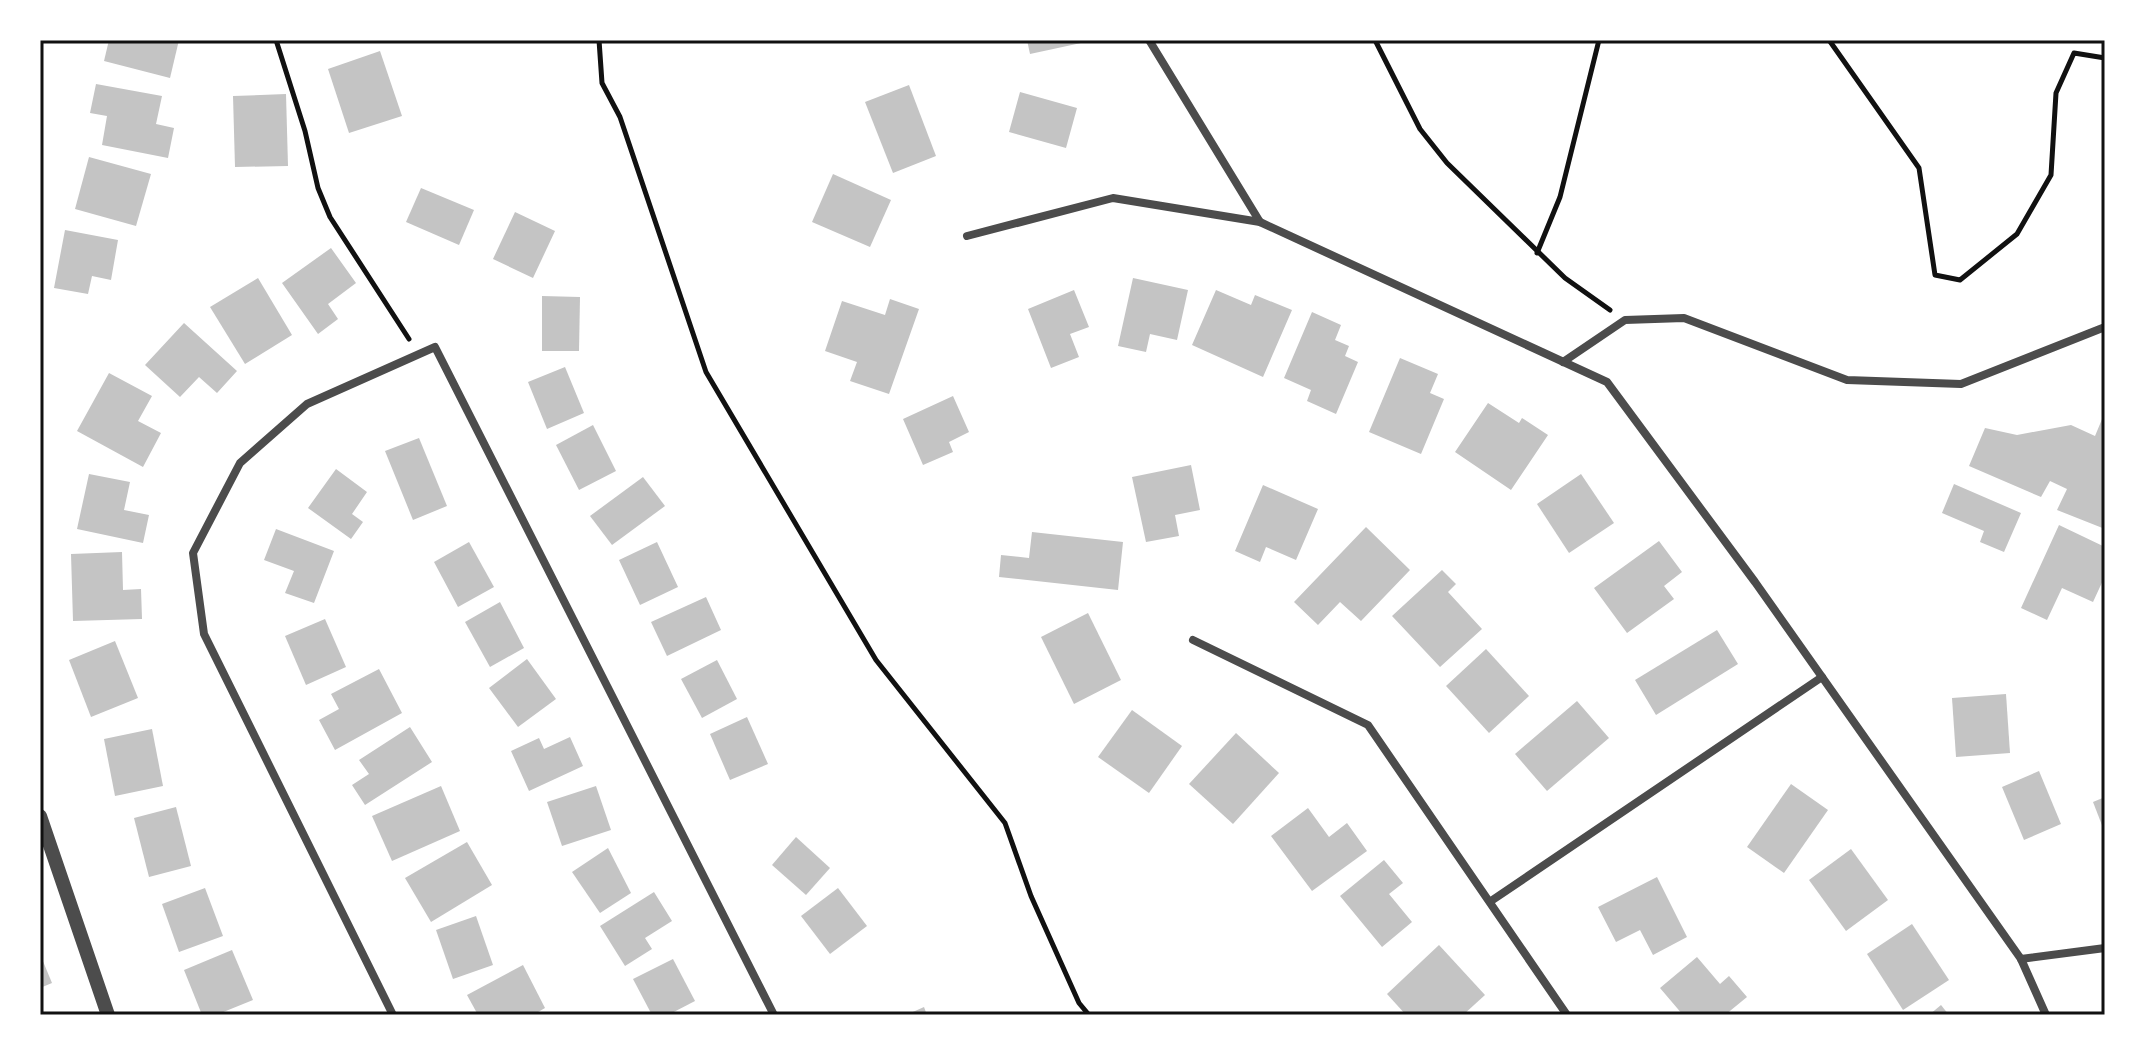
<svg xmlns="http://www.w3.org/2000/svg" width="2145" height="1055" font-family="'Space Grotesk',sans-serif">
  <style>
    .building { fill: #c4c4c4 }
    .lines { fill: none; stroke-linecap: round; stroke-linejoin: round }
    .path { stroke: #111; stroke-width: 5 }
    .minor { stroke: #4c4c4c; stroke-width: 8 }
    .tertiary { stroke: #4c4c4c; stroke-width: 14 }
    .neatline { fill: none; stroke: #111; stroke-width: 3 }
  </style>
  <rect width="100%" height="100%" fill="#fff"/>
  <!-- building -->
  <g class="building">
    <polygon points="109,40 179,40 170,78 104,61"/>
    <polygon points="1027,40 1080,40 1081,43 1030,54"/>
    <polygon points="380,51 402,116 349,133 328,69"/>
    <polygon points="96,84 162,96 156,124 174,128 168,158 102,145 107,116 90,113"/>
    <polygon points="909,85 936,156 893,173 865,102"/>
    <polygon points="1020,92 1077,108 1066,148 1009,132"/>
    <polygon points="286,94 288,166 235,167 233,96"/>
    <polygon points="89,157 151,174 136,226 75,209"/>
    <polygon points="833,174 891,200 870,247 812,222"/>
    <polygon points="421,188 474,210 459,245 406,222"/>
    <polygon points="515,212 555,231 533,278 493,259"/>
    <polygon points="65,230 118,240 111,280 92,276 88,294 54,288"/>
    <polygon points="331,248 356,283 328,304 338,319 318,334 282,283"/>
    <polygon points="258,278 292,335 245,364 210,307"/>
    <polygon points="1133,278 1188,290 1177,340 1150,334 1146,352 1118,346"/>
    <polygon points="1074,290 1089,327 1070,334 1079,357 1051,368 1028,309"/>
    <polygon points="1216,290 1251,305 1255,295 1292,310 1263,377 1192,345"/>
    <polygon points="542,296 580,297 579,351 542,351"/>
    <polygon points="890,299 919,309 889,394 850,381 857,362 825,351 842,301 885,315"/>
    <polygon points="1312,312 1341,325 1335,340 1349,346 1345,356 1358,362 1336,414 1307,401 1311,390 1284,378"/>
    <polygon points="184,323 237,371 217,393 199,377 180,397 145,365"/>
    <polygon points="1400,358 1438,374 1430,393 1444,399 1421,454 1369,432"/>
    <polygon points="565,367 584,413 547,429 528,382"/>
    <polygon points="109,373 152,396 138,421 161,433 143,467 77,431"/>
    <polygon points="953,396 969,432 949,442 953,452 923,465 903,419"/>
    <polygon points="1488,403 1519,423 1522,418 1548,435 1511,490 1455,452"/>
    <polygon points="2105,412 2105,529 2057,510 2067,489 2050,481 2041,497 1969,466 1985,428 2017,435 2071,425 2095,436"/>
    <polygon points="593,425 616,471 579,490 556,445"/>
    <polygon points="419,438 447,506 413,520 385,451"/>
    <polygon points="1191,465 1200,510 1175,515 1179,536 1146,542 1132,477"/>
    <polygon points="336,469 367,492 352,514 363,522 351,539 308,508"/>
    <polygon points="89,474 130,482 124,510 149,515 143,543 77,529"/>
    <polygon points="1581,474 1614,523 1569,553 1537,504"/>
    <polygon points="643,477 665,506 612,545 590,516"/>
    <polygon points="1954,484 2021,513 2004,552 1980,542 1984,531 1942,513"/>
    <polygon points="1263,485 1318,509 1296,560 1266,547 1260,562 1235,551"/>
    <polygon points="2059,525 2105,547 2105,576 2093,602 2062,588 2047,620 2021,608"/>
    <polygon points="1366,527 1410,570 1361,621 1340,602 1318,625 1294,602"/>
    <polygon points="276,529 334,551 314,603 285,593 294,571 264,560"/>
    <polygon points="1032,532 1123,542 1118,590 999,577 1001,555 1029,558"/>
    <polygon points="1659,541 1682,572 1664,586 1674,599 1627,633 1594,588"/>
    <polygon points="469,542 494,587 458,607 434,562"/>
    <polygon points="657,542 678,587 640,605 619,560"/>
    <polygon points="122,552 123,590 141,589 142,619 73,621 71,554"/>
    <polygon points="1442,570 1456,584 1448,592 1482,629 1440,667 1392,616"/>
    <polygon points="706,597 721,630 667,656 651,622"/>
    <polygon points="500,602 524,648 490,667 465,622"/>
    <polygon points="1088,613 1121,680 1074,704 1041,637"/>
    <polygon points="325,619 346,667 306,685 285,636"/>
    <polygon points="1717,630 1738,664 1656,715 1635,680"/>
    <polygon points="115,641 138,698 91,717 69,660"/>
    <polygon points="1486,649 1529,696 1489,733 1446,686"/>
    <polygon points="527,659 556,699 518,727 489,688"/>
    <polygon points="717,660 737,699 702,718 681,679"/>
    <polygon points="379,669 402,713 335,750 319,720 339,709 331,694"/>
    <polygon points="2006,694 2010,753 1956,757 1952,698"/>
    <polygon points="1577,701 1609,738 1547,791 1515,754"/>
    <polygon points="1132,710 1182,746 1149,793 1098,757"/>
    <polygon points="747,717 768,764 730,780 710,734"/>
    <polygon points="410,727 432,762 365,805 352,785 369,774 359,760"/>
    <polygon points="152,729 163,786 115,796 104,739"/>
    <polygon points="1236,733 1279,773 1233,824 1189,784"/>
    <polygon points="570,737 583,766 529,791 511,751 539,738 544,749"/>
    <polygon points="2039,771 2061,824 2024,840 2002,787"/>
    <polygon points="1791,784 1828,810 1784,873 1747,847"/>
    <polygon points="441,786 460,831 392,861 372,816"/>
    <polygon points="596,786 611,830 562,846 547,802"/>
    <polygon points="2105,797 2105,833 2093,802"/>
    <polygon points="176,807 191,866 149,877 134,818"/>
    <polygon points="1308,808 1329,837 1347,823 1367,851 1312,891 1271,836"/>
    <polygon points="796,837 830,868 806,895 772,865"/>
    <polygon points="467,842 492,885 431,922 405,878"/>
    <polygon points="608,848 631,893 600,913 572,872"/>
    <polygon points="1851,849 1888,900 1846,931 1809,880"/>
    <polygon points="1384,860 1403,883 1389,894 1412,922 1382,947 1340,896"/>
    <polygon points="1657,877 1687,937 1653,955 1640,930 1616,942 1598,907"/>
    <polygon points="205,888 223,936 179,952 162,904"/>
    <polygon points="838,888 867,926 830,954 801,916"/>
    <polygon points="654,892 672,921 645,938 652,949 625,966 600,926"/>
    <polygon points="476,916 493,965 453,979 436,930"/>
    <polygon points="1912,924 1949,980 1903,1010 1867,954"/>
    <polygon points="1439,945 1485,995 1463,1015 1406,1015 1387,994"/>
    <polygon points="232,950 253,1000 216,1015 202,1015 184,970"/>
    <polygon points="40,954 52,983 40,988"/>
    <polygon points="1697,957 1720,984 1729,976 1747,997 1725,1015 1683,1015 1660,988"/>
    <polygon points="673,959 695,1001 668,1015 652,1015 633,979"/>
    <polygon points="523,965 545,1008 533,1015 478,1015 467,995"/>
    <polygon points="1941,1005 1949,1015 1929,1015"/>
    <polygon points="924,1007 927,1015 906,1015"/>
  </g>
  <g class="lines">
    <!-- path -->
    <g class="path">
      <polyline points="276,40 305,131 318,188 330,217 409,339"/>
      <polyline points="599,40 602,83 620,117 706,372 876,660 1005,823 1031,896 1079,1003 1089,1015"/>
      <polyline points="1375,40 1420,129 1447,163 1565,278 1610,310"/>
      <polyline points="1829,40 1919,168 1935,275 1960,280 2017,234 2051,175 2056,93 2074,53 2105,58"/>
      <polyline points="1537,253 1560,197 1599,40"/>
    </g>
    <!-- minor -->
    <g class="minor">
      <polyline points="1149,40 1260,222"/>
      <polyline points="967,236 1113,198 1260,222 1607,382 1755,582 2021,959 2046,1015"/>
      <polyline points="1563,362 1625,320 1684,318 1847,380 1961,384 2105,327"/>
      <polyline points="1193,640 1368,725 1567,1015"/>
      <polyline points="1491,901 1822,677"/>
      <polyline points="2021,959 2105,948"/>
      <polyline points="393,1015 204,634 193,553 240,463 307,404 435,347 774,1015"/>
    </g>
    <!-- tertiary -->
    <polyline class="tertiary" points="40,816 108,1015"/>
  </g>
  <!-- border -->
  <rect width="2145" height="1055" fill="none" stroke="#ffffff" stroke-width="84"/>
  <rect x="42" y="42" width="2061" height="971" class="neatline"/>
</svg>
